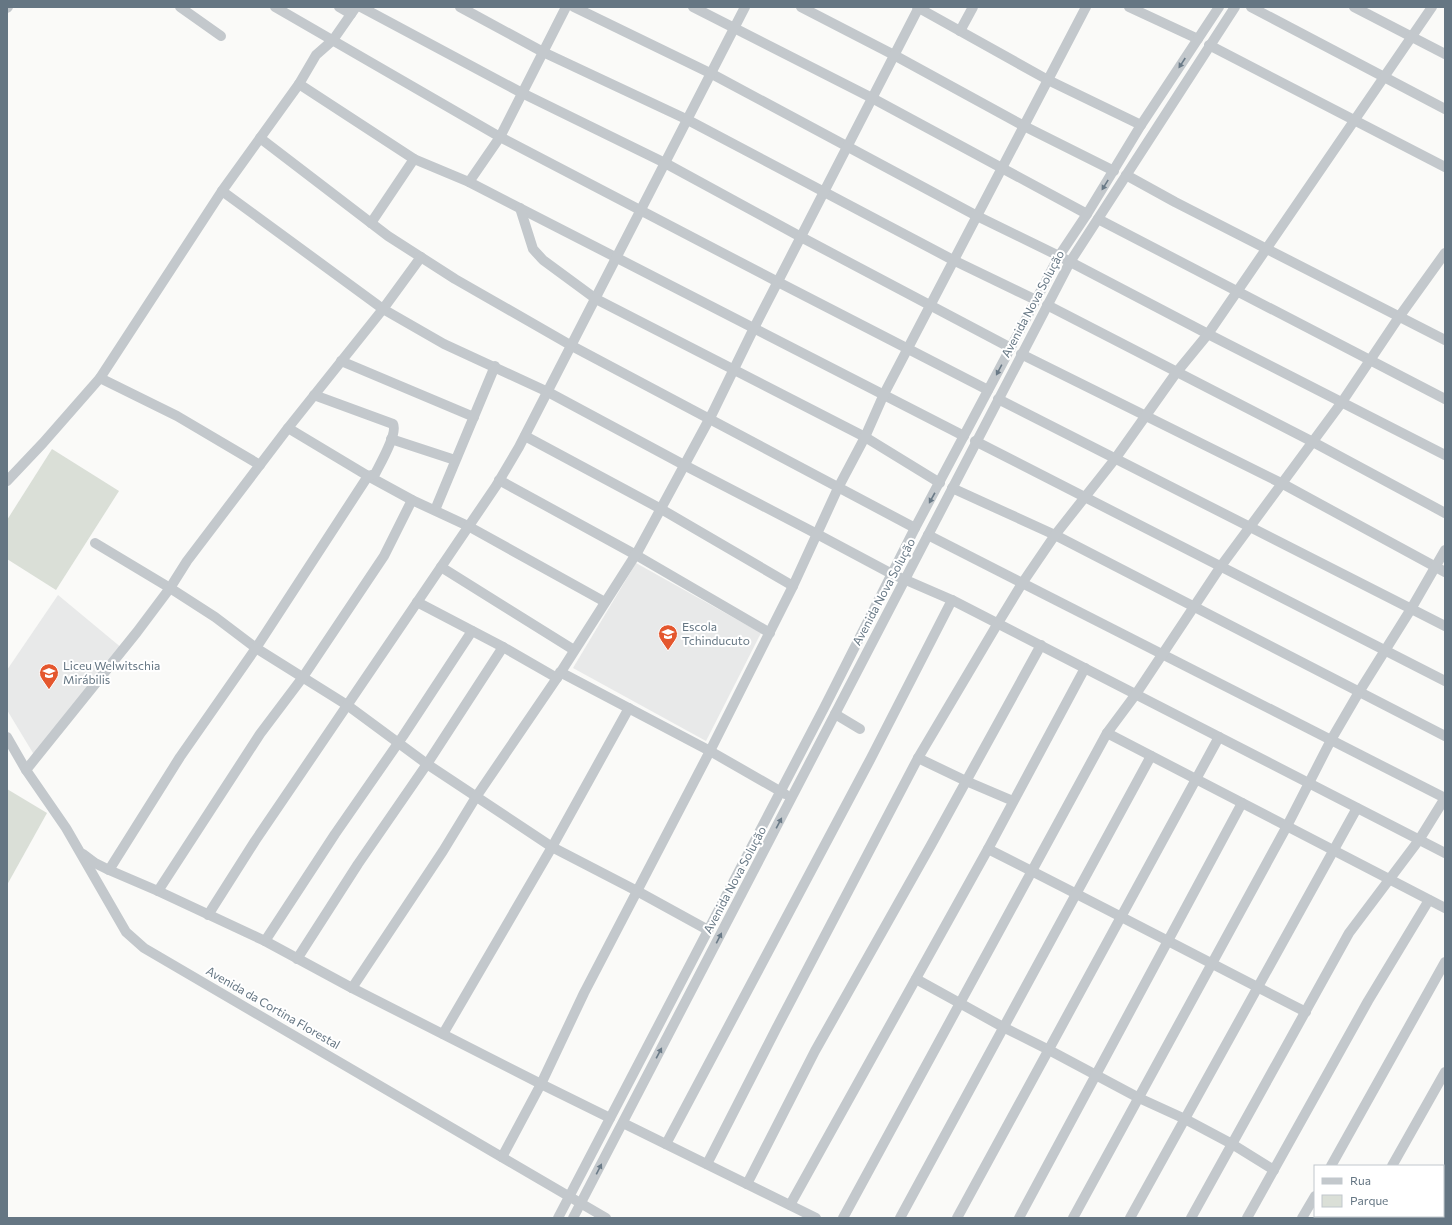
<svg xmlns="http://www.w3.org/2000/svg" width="1452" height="1225" font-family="Commissioner,sans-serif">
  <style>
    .built { fill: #e8e9e9 }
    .green { fill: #dadfd7 }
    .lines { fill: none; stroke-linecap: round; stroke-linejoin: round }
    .minor { stroke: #c3c8cc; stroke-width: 10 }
    .oneway { fill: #6a7a87 }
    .labels { text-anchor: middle; stroke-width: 4; stroke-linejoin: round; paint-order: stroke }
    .street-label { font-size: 12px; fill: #657683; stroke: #fff }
    .poi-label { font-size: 12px; fill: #657683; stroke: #fff; text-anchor: start }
  </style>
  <rect width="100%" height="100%" fill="#fafaf8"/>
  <!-- built -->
  <g class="built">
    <polygon points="636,563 761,633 706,741 573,668"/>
    <polygon points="58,595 123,649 36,758 7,710 7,670"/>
  </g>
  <!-- green -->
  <g class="green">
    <polygon points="52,449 119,491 56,590 7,559 7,520"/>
    <polygon points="7,789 47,813 7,885"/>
  </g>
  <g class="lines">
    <!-- minor -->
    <g class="minor">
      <polyline points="180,7 221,36"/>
      <polyline points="275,7 500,137 778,282 988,390"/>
      <polyline points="339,7 351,14"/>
      <polyline points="361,7 522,93 665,163 801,237 1011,348"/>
      <polyline points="460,7 543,52 686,119 953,260 1036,300"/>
      <polyline points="574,7 712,74 977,216 1059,256 1208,334 1445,455"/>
      <polyline points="693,7 872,98 1087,214"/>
      <polyline points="801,7 894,55 1024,126 1114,171"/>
      <polyline points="917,7 1048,80 1141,125"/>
      <polyline points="1129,7 1198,39"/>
      <polyline points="1251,7 1445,109"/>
      <polyline points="1354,7 1445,54"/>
      <polyline points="7,8 8,7"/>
      <polyline points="960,31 973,7"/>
      <polyline points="1209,45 1445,167"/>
      <polyline points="299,84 414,159 469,182 964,436"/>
      <polyline points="260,138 388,236 455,279 572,346 915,528"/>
      <polyline points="1126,175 1175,202 1445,340"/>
      <polyline points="469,182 500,137 566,7"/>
      <polyline points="222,191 383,309 444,344 548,392 684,465 817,534 892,574 952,600 1445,853"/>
      <polyline points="520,208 533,249 543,260 596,299 865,437 940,483"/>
      <polyline points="1098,219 1445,399"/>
      <polyline points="371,223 414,159"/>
      <polyline points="1047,305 1313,442 1445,513"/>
      <polyline points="1021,354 1283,484 1445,572"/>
      <polyline points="341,361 474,417"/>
      <polyline points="100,378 177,416 260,465"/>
      <polyline points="998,399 1445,626"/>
      <polyline points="288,428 368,476 412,500 468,526 605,602"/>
      <polyline points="525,436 661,509 793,586"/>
      <polyline points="391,439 455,460"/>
      <polyline points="975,441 1445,681"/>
      <polyline points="499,480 636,555 770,633"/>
      <polyline points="7,481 43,443 100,378 222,191 299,84 316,55 333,40 356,7"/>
      <polyline points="952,488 1055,535 1445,736"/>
      <polyline points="435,510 495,366"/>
      <polyline points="928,535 1445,798"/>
      <polyline points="95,543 170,588 215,617 256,648 347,705 427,764 552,847 637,891 708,930"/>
      <polyline points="441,567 574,650"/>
      <polyline points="417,602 503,647 557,678"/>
      <polyline points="560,672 710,751 785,794"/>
      <polyline points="835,714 860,729"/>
      <polyline points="1107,733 1445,908"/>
      <polyline points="7,737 26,770 66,828 126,932 144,948 606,1218"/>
      <polyline points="918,758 966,781 1013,801"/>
      <polyline points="26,770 137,632 170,588 187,561 288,428 383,309 421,257"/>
      <path d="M 988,849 C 1094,902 1200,958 1306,1012"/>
      <polyline points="83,854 95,863 109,870 158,891 265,941 352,988 541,1084 610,1118"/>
      <path d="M 109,870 L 180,757 L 256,648 L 368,476 L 375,474 C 380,464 398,433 393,424 L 314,395"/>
      <polyline points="158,891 260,734 303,677 384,556 412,500"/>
      <polyline points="208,915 255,841 496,486 519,447 745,7"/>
      <polyline points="265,941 335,834 403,736 472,631"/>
      <polyline points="297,959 358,864 427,764 503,647"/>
      <polyline points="916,979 1003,1027 1049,1050 1139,1098 1185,1119 1232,1144 1274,1170"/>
      <polyline points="352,988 443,851 476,797 557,678 638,551 712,414 754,328 919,7"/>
      <polyline points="443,1034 552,847 629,708"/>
      <polyline points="623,1123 816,1218"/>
      <polyline points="666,1144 871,758 952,600"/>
      <polyline points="502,1157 541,1084 584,993 710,751 793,586 838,488 865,437 884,394 1086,7"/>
      <polyline points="707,1164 776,1029 918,758 998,623 1023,582 1055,535 1115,459 1176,373 1208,334 1432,7"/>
      <polyline points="1331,1166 1445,962"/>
      <polyline points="1392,1166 1445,1072"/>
      <polyline points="1443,1179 1445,1175"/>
      <polyline points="747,1184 815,1051 931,845 1041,645"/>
      <polyline points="790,1205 988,849 1085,668"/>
      <polyline points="558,1218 824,708 915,528 1036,300 1059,256 1087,214 1141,125 1219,7"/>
      <polyline points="573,1218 1070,262 1235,7"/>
      <polyline points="843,1218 1107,733 1136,694 1221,566 1342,402 1399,317 1445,253"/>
      <polyline points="900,1218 1151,756"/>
      <polyline points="957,1218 1219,737"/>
      <polyline points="1019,1218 1242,803"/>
      <polyline points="1073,1218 1287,826 1331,740 1359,692 1411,609 1445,550"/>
      <polyline points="1130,1218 1357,808"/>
      <polyline points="1191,1218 1349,933 1419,840 1445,798"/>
      <polyline points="1247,1218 1368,1001 1429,900"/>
      <polyline points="1302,1218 1315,1196"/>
      <polyline points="1362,1218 1363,1216"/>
      <polyline points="1421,1218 1422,1216"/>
    </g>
  </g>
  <!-- one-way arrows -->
  <defs><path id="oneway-solid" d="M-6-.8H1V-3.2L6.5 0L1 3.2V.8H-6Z"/></defs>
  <g class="oneway">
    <use href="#oneway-solid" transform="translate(1182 63) rotate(123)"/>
    <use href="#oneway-solid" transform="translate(1105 185) rotate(122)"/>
    <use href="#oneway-solid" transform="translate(999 370) rotate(118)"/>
    <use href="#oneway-solid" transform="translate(932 498) rotate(119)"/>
    <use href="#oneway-solid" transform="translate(779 823) rotate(-62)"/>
    <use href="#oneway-solid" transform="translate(719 938) rotate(-63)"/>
    <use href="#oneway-solid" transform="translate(659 1053) rotate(-62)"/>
    <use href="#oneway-solid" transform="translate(599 1169) rotate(-63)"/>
  </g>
  <!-- icons -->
  <defs>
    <g id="school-pin" transform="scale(1)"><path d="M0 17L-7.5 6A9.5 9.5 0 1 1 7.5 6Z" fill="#e4572e" stroke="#fff"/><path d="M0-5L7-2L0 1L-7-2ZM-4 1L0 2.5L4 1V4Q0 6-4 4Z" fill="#fff"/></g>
  </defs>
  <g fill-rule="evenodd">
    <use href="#school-pin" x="668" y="634"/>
    <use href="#school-pin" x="49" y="673"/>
  </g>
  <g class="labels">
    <!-- street labels -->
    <g class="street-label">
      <text transform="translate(1033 304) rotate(-62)" y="4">Avenida Nova Solução</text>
      <text transform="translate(884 592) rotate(-62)" y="4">Avenida Nova Solução</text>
      <text transform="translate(735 880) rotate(-62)" y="4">Avenida Nova Solução</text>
      <text transform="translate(273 1008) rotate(30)" y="4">Avenida da Cortina Florestal</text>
    </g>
    <!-- poi labels -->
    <g class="poi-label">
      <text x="682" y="631">Escola<tspan x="682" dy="14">Tchinducuto</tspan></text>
      <text x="63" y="670">Liceu Welwitschia<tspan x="63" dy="14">Mirábilis</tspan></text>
    </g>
  </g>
  <!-- border -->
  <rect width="1452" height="1225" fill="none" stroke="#657683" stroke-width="16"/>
  <!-- legend -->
  <rect x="1314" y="1165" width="130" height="52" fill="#ffffff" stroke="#c1c8cd"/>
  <rect x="1322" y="1178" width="20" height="6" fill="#c3c8cc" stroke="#c1c8cd"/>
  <text x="1350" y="1185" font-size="12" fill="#657683">Rua</text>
  <rect x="1322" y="1195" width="20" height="12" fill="#dadfd7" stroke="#c1c8cd"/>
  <text x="1350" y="1205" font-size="12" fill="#657683">Parque</text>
</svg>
